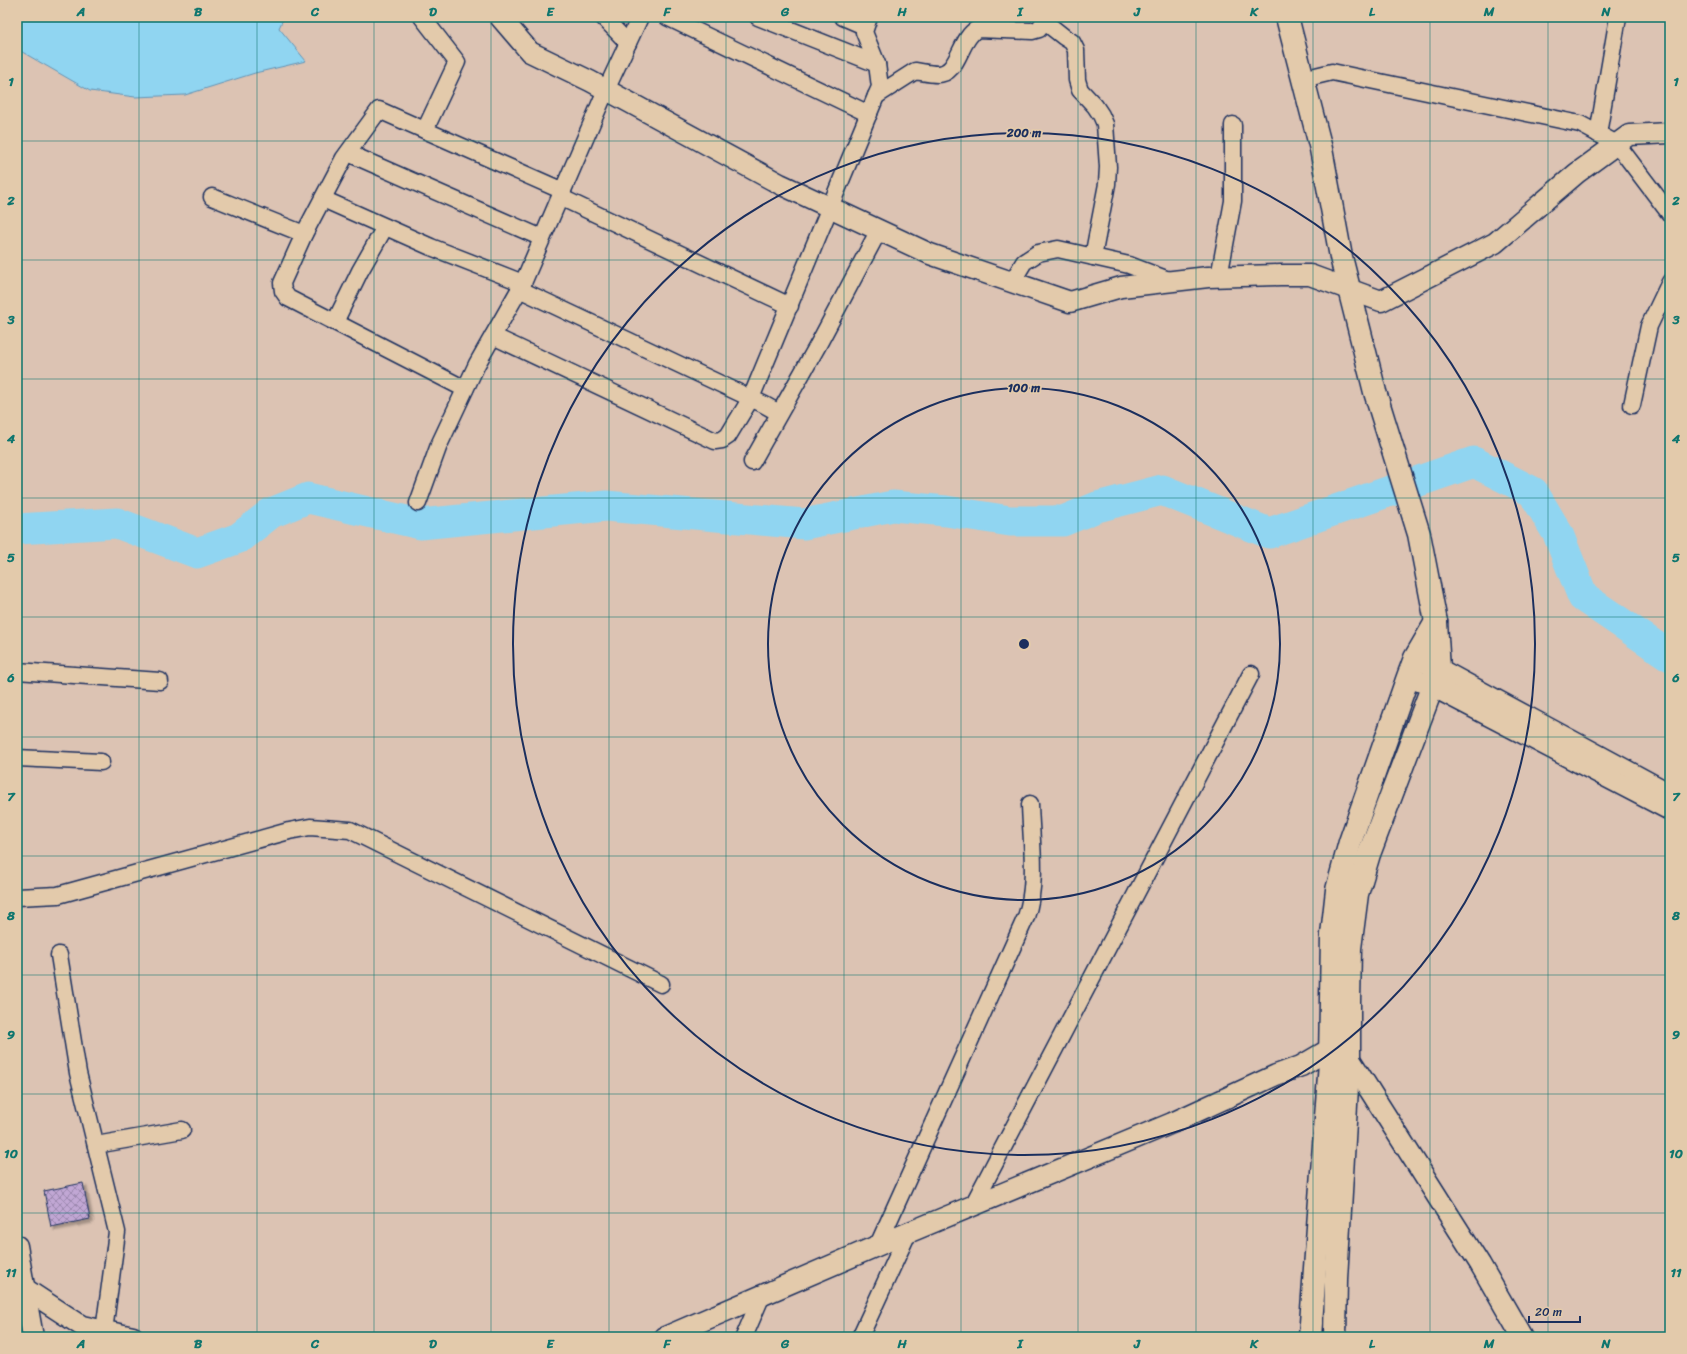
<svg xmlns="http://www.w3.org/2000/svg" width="1687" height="1354" font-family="Sriracha,sans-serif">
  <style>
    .water { fill: #90d5f1; stroke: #6193b6 }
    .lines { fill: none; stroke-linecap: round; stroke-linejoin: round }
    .river { stroke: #90d5f1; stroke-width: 31 }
    .building { fill: url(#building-cross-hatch); stroke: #1b2f5e; filter: url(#shadow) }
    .minor-casing { stroke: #1b2f5e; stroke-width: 19 }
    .tertiary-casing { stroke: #1b2f5e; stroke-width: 23 }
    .secondary-casing { stroke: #1b2f5e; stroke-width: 25 }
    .minor { stroke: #e3caab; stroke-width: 16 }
    .tertiary { stroke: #e3caab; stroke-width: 20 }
    .secondary { stroke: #e3caab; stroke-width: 22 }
    .grid { fill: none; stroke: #0f766e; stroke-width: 1; stroke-opacity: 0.55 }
    .ring { fill: none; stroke: #1b2f5e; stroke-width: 2 }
    .centre { fill: #1b2f5e; stroke: #e3caab; stroke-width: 2 }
    .ring-label { font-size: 12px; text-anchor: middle; font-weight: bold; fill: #1b2f5e; stroke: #e3caab; stroke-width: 3.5; stroke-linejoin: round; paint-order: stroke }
    .neatline { fill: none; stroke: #0f766e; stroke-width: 1.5 }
    .grid-label { font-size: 13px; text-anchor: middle; font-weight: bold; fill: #0f766e }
  </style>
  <defs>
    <pattern id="building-cross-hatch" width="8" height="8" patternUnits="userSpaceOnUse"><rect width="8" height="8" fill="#c1a7d4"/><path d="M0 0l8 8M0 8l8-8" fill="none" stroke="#9c88af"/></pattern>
    <filter id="shadow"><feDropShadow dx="3.5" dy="3.5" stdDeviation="1" flood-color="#0004"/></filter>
  </defs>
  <rect width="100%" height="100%" fill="#dcc3b3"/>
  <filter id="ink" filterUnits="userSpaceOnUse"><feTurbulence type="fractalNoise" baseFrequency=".025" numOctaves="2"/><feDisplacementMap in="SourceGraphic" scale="8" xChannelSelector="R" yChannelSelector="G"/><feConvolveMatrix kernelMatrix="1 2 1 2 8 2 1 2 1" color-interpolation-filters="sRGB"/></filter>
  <g filter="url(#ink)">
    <!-- water -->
    <polygon class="water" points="17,17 284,17 279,28 306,61 255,73 185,95 135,97 90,91 17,49"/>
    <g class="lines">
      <!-- river -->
      <polyline class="river" points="17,529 117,523 197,553 239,538 271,513 308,498 420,524 606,506 804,524 893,506 946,511 1010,521 1063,521 1097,507 1162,490 1269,533 1474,462 1533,492 1558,534 1583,597 1670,656"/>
    </g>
    <!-- building -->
    <polygon class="building" points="83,1183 90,1219 51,1227 44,1191"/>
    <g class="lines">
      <!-- minor casing -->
      <g class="minor-casing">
        <g id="minor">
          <polyline points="422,17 457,62 425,130"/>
          <polyline points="603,17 628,43"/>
          <polyline points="667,17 869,114"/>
          <polyline points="758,17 877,64 864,32 869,17"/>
          <polyline points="843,17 864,26"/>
          <polyline points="1045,22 1064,37 1072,42 1076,50 1077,80 1080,90 1095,106 1101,115 1105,124 1108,167 1107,184 1093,257"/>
          <polyline points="1303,79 1332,72 1580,124 1617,144 1670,214"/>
          <path d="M 876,96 L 915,71 C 922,72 930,74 937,74 C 959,75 959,39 977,29 L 1032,31 L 1039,29 L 1047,17"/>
          <polyline points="1598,134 1618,17"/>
          <polyline points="348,153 542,238"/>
          <polyline points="212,197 304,234"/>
          <polyline points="560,197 790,306"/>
          <polyline points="323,199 431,247 523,283"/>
          <polyline points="1219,277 1233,201 1233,125"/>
          <polyline points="1012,282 1024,262 1038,253 1058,249 1129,265 1171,281"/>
          <polyline points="519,289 763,404 779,413"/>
          <polyline points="335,322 360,271 385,227"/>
          <polyline points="493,336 715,441 722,440 728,436 751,398 876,96 880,87 877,64"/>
          <polyline points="465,389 288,298 283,291 282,283 304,234 344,158 379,110 563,191"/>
          <polyline points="1632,405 1649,326 1670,282"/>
          <polyline points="752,462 818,345 879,230"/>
          <polyline points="418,503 439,445 477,364 523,283 606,90 640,17"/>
          <polyline points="17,671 160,681"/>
          <polyline points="17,758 101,762"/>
          <polyline points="17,897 58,895 289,831 310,827 350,830 661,984"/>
          <polyline points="59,955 78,1073 117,1232 104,1331"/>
          <polyline points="96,1145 182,1130"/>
          <polyline points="973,1205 1251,674"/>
          <path d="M 878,1245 L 1026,917 C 1038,882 1031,841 1030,804"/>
          <polyline points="744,1337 762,1295"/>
          <polyline points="860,1337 908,1233"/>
        </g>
      </g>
      <!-- tertiary casing -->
      <g class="tertiary-casing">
        <g id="tertiary">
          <polyline points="500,17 530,52 590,81 780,184 930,254 1070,302 1121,287 1208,277 1280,275 1310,275 1381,301 1495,243 1577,173 1629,135 1670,133"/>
          <polyline points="1415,658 1439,669 1670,794"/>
          <polyline points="1408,677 1432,686 1670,810"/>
          <polyline points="17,1246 33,1337"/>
          <polyline points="24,1288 82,1326 133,1337"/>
          <polyline points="665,1337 893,1239 1172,1123 1276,1075 1301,1066 1330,1049 1348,1056 1480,1264 1522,1337"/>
        </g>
      </g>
      <!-- secondary casing -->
      <g class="secondary-casing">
        <g id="secondary">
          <polyline points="1287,17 1321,149 1341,257 1375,392 1419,534 1436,622 1439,669 1369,854 1357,894 1350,948 1349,1002 1349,1068 1347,1087 1336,1279 1335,1337"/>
          <polyline points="1310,1337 1330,1062 1332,935 1337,890 1350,842 1408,677 1415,658 1436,622"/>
        </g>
      </g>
      <!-- minor -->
      <use href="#minor" class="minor"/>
      <!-- tertiary -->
      <use href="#tertiary" class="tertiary"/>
      <!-- secondary -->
      <use href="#secondary" class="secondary"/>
    </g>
  </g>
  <!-- grid -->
  <path class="grid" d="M 139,17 L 139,1337M 257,17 L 257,1337M 374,17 L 374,1337M 491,17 L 491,1337M 609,17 L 609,1337M 726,17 L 726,1337M 844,17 L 844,1337M 961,17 L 961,1337M 1078,17 L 1078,1337M 1196,17 L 1196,1337M 1313,17 L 1313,1337M 1430,17 L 1430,1337M 1548,17 L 1548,1337M 17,141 L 1670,141M 17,260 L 1670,260M 17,379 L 1670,379M 17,498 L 1670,498M 17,617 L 1670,617M 17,737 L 1670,737M 17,856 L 1670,856M 17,975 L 1670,975M 17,1094 L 1670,1094M 17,1213 L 1670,1213"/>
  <!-- distance rings -->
  <g class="ring">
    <circle cx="1024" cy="644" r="256"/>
    <circle cx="1024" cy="644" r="511"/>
  </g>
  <circle cx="1024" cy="644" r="6" class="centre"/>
  <g class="ring-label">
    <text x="1024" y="137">200 m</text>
    <text x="1024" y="392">100 m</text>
  </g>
  <!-- margin -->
  <rect width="1687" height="1354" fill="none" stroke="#e3caab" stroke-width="44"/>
  <!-- scale -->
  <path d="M1529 1316v6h51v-6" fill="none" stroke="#1b2f5e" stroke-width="2"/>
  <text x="1535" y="1316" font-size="12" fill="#1b2f5e" stroke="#e3caab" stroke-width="3" paint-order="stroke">20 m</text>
  <rect x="22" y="22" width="1643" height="1310" class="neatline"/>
  <g class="grid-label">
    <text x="81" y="16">A</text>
    <text x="198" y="16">B</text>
    <text x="315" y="16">C</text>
    <text x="433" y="16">D</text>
    <text x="550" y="16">E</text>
    <text x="667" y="16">F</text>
    <text x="785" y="16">G</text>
    <text x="902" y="16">H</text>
    <text x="1020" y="16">I</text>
    <text x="1137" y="16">J</text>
    <text x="1254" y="16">K</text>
    <text x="1372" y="16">L</text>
    <text x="1489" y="16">M</text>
    <text x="1606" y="16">N</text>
    <text x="11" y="86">1</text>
    <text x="1676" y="86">1</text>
    <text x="11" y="205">2</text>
    <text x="1676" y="205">2</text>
    <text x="11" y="324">3</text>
    <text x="1676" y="324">3</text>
    <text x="11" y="443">4</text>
    <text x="1676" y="443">4</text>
    <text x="11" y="562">5</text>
    <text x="1676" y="562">5</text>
    <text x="11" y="682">6</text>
    <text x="1676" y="682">6</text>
    <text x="11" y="801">7</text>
    <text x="1676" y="801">7</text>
    <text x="11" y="920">8</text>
    <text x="1676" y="920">8</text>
    <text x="11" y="1039">9</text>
    <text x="1676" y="1039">9</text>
    <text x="11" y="1158">10</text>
    <text x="1676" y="1158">10</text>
    <text x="11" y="1277">11</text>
    <text x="1676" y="1277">11</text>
    <text x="81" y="1348">A</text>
    <text x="198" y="1348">B</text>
    <text x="315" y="1348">C</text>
    <text x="433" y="1348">D</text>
    <text x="550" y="1348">E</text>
    <text x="667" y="1348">F</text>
    <text x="785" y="1348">G</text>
    <text x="902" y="1348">H</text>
    <text x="1020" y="1348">I</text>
    <text x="1137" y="1348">J</text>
    <text x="1254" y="1348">K</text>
    <text x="1372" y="1348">L</text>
    <text x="1489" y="1348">M</text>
    <text x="1606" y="1348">N</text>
  </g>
</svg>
